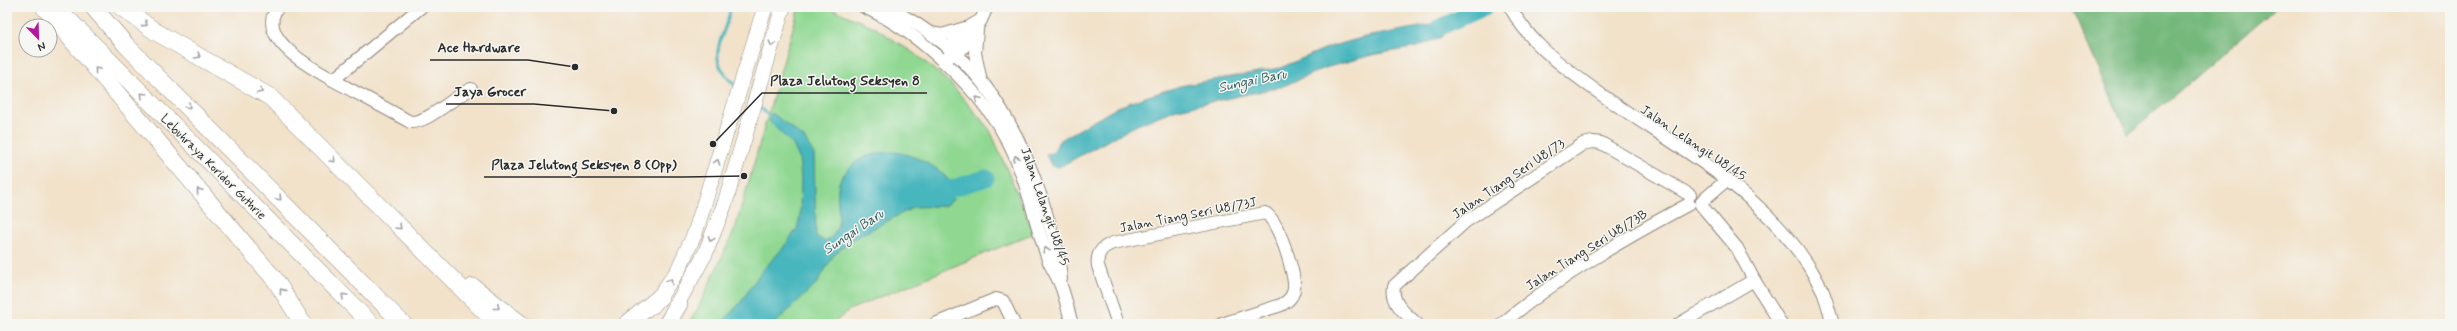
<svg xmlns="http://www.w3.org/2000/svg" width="2457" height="331" font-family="Mynerve,sans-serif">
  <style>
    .green { fill: #90d892; stroke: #5e825e }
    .forest { fill: #74b87c; stroke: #507254 }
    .water { fill: #46b6bd; stroke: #387074 }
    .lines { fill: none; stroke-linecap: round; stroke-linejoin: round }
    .stream { stroke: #46b6bd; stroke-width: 3 }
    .river { stroke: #46b6bd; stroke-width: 17 }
    .minor-casing { stroke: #8e867a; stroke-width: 14 }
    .major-casing { stroke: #8e867a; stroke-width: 16 }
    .highway-casing { stroke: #8e867a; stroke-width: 18 }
    .minor { stroke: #fff; stroke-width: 12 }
    .major { stroke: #fff; stroke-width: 15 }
    .highway { stroke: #fff; stroke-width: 17 }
    .oneway { stroke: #a0a0a0 }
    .labels { text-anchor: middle; stroke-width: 3; stroke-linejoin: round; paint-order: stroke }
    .street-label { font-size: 13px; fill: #2b2b2b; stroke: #f6f6f2 }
    .water-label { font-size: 14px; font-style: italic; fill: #345c5e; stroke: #f6f6f2 }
    .leader { fill: none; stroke: #2b2b2b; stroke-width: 1.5 }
    .callout-dot { fill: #2b2b2b; stroke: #f6f6f2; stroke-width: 1.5 }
    .callout-label { font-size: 14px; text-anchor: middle; font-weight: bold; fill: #2b2b2b; stroke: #f6f6f2; stroke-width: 3; stroke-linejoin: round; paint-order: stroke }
  </style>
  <rect width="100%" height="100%" fill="#f6f6f2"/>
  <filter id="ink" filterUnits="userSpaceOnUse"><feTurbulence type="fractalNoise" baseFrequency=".025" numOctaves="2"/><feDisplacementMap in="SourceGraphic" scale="8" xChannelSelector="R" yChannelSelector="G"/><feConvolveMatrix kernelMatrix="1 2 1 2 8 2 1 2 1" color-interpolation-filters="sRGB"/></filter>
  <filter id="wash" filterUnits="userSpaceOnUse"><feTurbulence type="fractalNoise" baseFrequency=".012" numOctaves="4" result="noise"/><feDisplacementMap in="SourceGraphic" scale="16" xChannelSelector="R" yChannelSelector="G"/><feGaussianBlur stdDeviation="0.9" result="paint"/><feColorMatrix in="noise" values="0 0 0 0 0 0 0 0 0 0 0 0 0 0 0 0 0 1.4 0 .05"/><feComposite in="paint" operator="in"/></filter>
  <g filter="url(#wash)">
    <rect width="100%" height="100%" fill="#f2e2ca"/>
    <!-- green -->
    <polygon class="green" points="799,7 827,7 874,27 918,56 952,85 990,130 1034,233 849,310 833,324 688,324 698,308 735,229"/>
    <!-- forest -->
    <polygon class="forest" points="2071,7 2277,7 2128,135"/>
    <!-- water -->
    <g class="water">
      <polygon points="1457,17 1460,23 1441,37 1417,47 1372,55 1325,68 1281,87 1173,110 1135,126 1059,167 1051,165 1046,154 1053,153 1059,141 1118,107 1142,98 1180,86 1280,68 1329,47 1365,37 1436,24"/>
      <path d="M 772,113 L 804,138 L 814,154 L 816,236 L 825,242 C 849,227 833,205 839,183 C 842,174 852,165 859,160 C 868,155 879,153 889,152 C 910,151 960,173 953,200 L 944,206 L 914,207 L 851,240 L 833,256 L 817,283 L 774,324 L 721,324 L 741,302 L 761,272 L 783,248 L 797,229 L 800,217 L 801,179 L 799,158 L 793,145 L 769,121 Z"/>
    </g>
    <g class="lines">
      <!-- stream -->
      <g class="stream">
        <path d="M 731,7 C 723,44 703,56 736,86"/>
        <polyline points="758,106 773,119"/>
      </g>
      <!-- river -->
      <g class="river">
        <polyline points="1438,28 1485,7"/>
        <polyline points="930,195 986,178"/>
      </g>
    </g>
  </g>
  <g filter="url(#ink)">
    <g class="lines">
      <!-- minor casing -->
      <g class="minor-casing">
        <g id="minor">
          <path d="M 278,7 C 250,42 331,78 353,91 C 372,101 391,111 410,122 C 428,123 452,98 471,89"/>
          <path d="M 864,7 C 919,31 987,95 1012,150 C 1029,186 1035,225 1049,262 C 1053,270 1058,278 1061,286 C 1066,298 1068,312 1072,324"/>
          <path d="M 887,7 C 972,50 1013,112 1042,200 C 1050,226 1059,251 1061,279"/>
          <path d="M 1510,7 C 1532,46 1560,64 1595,90 C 1678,150 1777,195 1823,292 C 1827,302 1830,314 1833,324"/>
          <polyline points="977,30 975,53 980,77"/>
          <polyline points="930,33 942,35 965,28"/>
          <path d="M 950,55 L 957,55 C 971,40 979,26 987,7"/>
          <polyline points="951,56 949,48 969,27 981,20"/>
          <polyline points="333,80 421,7"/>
          <polyline points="1702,201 1728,179"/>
          <polyline points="1701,205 1737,248 1754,280 1781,324"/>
          <polyline points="935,324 996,299 1003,301 1014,324"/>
          <path d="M 1118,324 L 1098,266 C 1096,253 1102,247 1113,243 L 1265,213 C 1278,219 1296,275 1294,289 C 1293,297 1287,302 1281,305 L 1222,324"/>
          <path d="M 1417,324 C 1405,313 1391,304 1394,286 L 1465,222 L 1583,144 L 1593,142 L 1601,143 L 1690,195"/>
          <path d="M 1502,324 C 1559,276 1624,239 1689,204"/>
          <polyline points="1679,324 1754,280"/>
        </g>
      </g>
      <!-- major casing -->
      <g class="major-casing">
        <g id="major">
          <polyline points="653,306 678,270 695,233 765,7"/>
          <polyline points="672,313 705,254 725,203 783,7"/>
        </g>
      </g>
      <!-- highway casing -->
      <g class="highway-casing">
        <g id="highway">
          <polyline points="44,7 276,281 303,324"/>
          <polyline points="56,7 371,324"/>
          <polyline points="93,7 126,45 403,324"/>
          <polyline points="121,7 156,32 270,97 497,324"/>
          <polyline points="473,287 521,324"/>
          <polyline points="627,324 660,297"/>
          <polyline points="667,324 679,304"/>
        </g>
      </g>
      <!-- minor -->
      <use href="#minor" class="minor"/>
      <!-- major -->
      <use href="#major" class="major"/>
      <!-- highway -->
      <use href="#highway" class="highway"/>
    </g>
    <!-- one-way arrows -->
    <defs><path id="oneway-chevron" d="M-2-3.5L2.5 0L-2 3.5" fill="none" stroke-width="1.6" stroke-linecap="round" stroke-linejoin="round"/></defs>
    <g class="oneway">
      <use href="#oneway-chevron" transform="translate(145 24) rotate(36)"/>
      <use href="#oneway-chevron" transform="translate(772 44) rotate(107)"/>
      <use href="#oneway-chevron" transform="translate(198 56) rotate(30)"/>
      <use href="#oneway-chevron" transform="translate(97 70) rotate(-130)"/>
      <use href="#oneway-chevron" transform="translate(260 91) rotate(30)"/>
      <use href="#oneway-chevron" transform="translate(143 95) rotate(-135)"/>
      <use href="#oneway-chevron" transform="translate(978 99) rotate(-128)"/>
      <use href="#oneway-chevron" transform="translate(188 106) rotate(45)"/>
      <use href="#oneway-chevron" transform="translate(1016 158) rotate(-113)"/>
      <use href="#oneway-chevron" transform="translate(333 160) rotate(45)"/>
      <use href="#oneway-chevron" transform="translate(717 162) rotate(-72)"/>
      <use href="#oneway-chevron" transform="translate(199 191) rotate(-130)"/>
      <use href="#oneway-chevron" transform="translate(279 198) rotate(45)"/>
      <use href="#oneway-chevron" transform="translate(399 227) rotate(45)"/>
      <use href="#oneway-chevron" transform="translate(711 239) rotate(111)"/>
      <use href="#oneway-chevron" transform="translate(1046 250) rotate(-106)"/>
      <use href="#oneway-chevron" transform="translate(670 281) rotate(-57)"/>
      <use href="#oneway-chevron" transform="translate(282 291) rotate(-125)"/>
      <use href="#oneway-chevron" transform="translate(344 296) rotate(-135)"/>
      <use href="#oneway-chevron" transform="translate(497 307) rotate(39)"/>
    </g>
  </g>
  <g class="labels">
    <!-- street labels -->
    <g class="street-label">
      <text transform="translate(1694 142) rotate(34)" y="5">Jalan Lelangit U8/45</text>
      <text transform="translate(214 166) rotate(45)" y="5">Lebuhraya Koridor Guthrie</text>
      <text transform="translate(1508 178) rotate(-34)" y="5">Jalan Tiang Seri U8/73</text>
      <text transform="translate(1046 206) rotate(71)" y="5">Jalan Lelangit U8/45</text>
      <text transform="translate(1188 214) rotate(-11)" y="5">Jalan Tiang Seri U8/73J</text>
      <text transform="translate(1586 249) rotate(-32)" y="5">Jalan Tiang Seri U8/73B</text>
    </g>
    <!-- water labels -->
    <g class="water-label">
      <text transform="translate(1252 80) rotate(-12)" y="5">Sungai Baru</text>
      <text transform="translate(853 231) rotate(-34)" y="5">Sungai Baru</text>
    </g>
  </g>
  <!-- callouts -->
  <path class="leader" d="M575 67L528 60H430M713 144L762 93H927M614 111L534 104H446M744 176L684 177H484"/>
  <g class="callout-dot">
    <circle cx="575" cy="67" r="4"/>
    <circle cx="713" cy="144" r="4"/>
    <circle cx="614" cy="111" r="4"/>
    <circle cx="744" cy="176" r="4"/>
  </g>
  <g class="callout-label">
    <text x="479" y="52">Ace Hardware</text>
    <text x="845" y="85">Plaza Jelutong Seksyen 8</text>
    <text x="490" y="96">Jaya Grocer</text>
    <text x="584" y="169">Plaza Jelutong Seksyen 8 (Opp)</text>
  </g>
  <!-- margin -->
  <rect width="2457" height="331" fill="none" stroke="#f6f6f2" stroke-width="24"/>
  <!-- north arrow -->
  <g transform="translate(38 38) rotate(157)"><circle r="19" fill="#f6f6f2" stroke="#a5a5a2"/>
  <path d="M0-3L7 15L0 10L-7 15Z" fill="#b5179e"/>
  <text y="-6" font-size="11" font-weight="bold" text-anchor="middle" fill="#2b2b2b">N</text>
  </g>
</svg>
